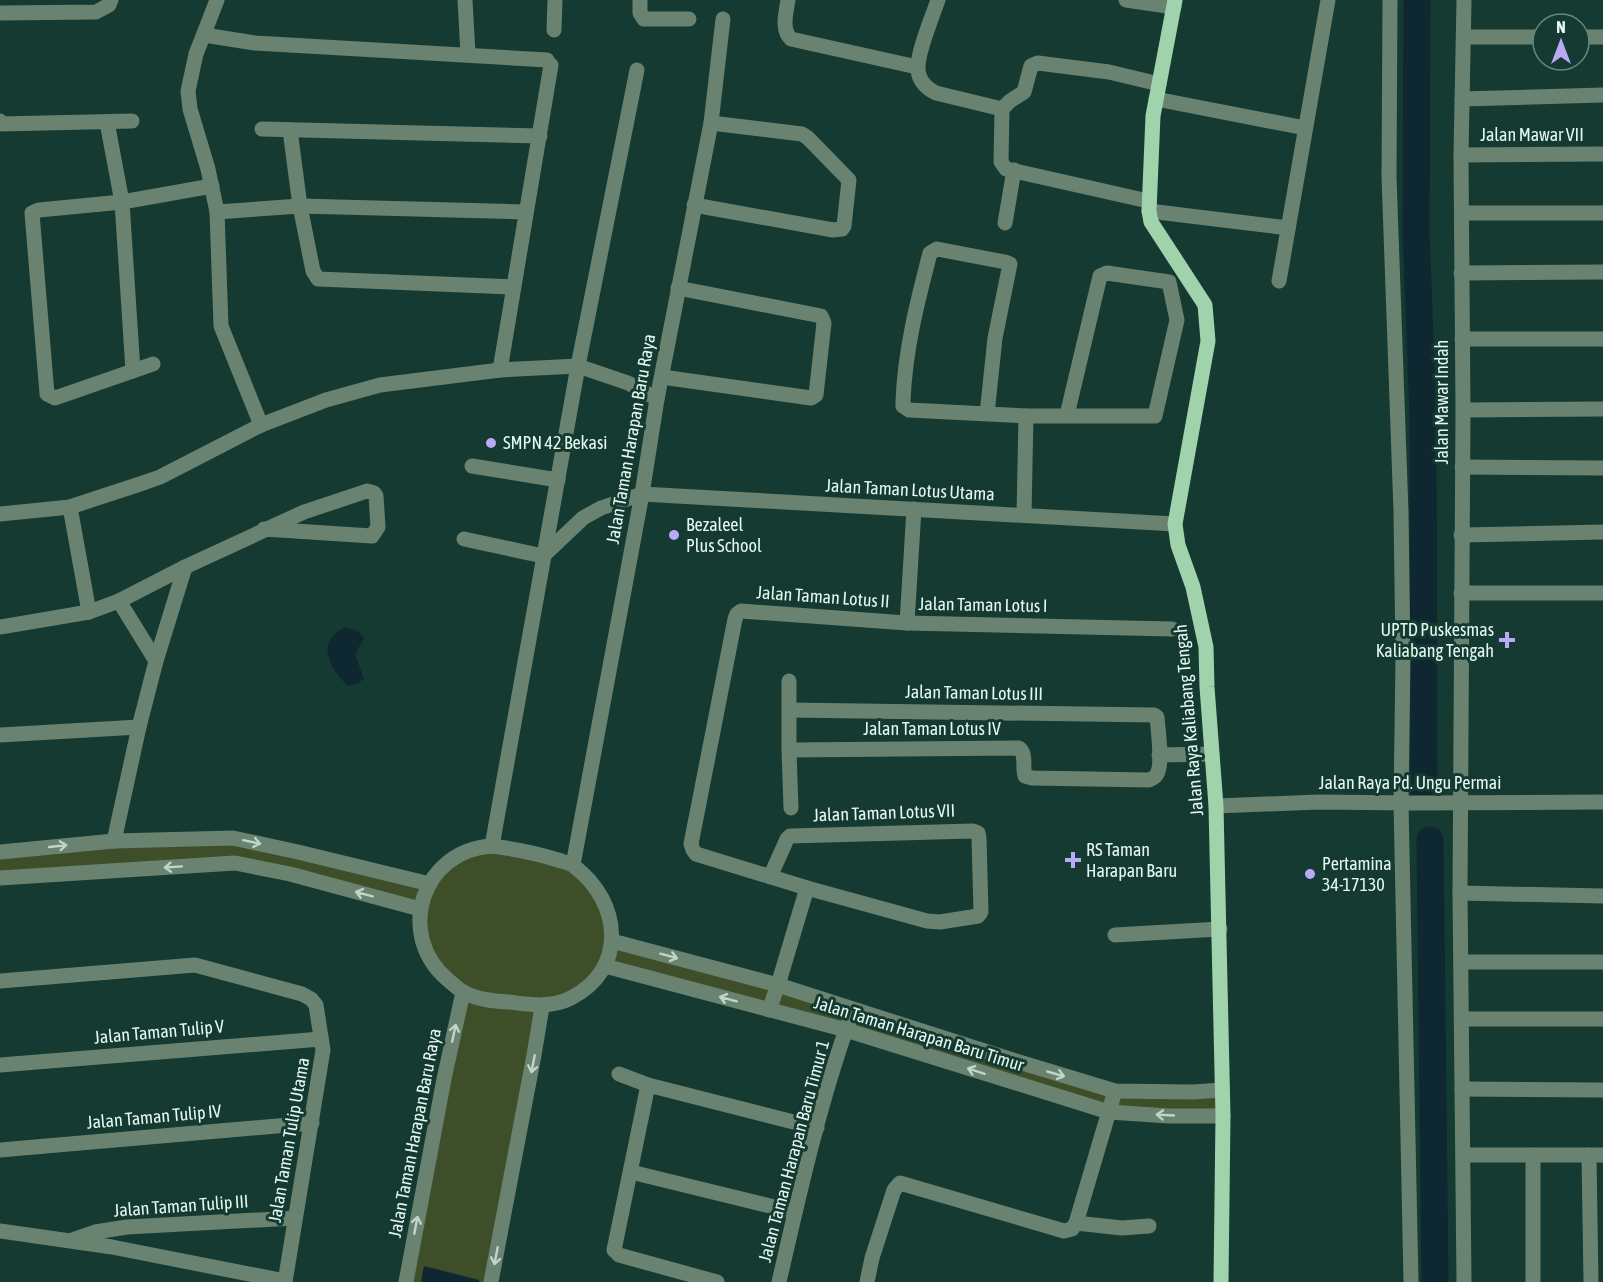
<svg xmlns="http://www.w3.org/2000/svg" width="1603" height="1282" font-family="'Asap Condensed',sans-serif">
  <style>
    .green { fill: #3d4e28 }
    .water { fill: #0e2730 }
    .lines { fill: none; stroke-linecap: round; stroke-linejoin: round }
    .river { stroke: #0e2730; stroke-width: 27 }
    .minor { stroke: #6a8270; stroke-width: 15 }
    .major { stroke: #a0d2ac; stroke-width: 15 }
    .oneway { stroke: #bfd5ca }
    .poi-dot { fill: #baaaf6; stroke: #143a31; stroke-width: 2 }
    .labels { text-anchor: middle; stroke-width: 6; stroke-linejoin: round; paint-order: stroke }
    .street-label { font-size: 18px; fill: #e3f8f1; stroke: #143a31 }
    .poi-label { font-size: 18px; fill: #e3f8f1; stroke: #143a31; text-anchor: start }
  </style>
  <rect width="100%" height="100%" fill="#143a31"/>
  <!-- green -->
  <polygon class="green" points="215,838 430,884 459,855 530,851 587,879 613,941 1115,1091 1222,1090 1223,1116 1109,1112 605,966 591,983 541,1007 491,1282 406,1282 463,992 438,971 420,909 235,863 0,878 0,852"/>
  <!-- water -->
  <g class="water">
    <path d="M 346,627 L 358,631 L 364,638 L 355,654 L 364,679 L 358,683 L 348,686 C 330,668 314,641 346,627 Z"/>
    <polygon points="424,1266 479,1280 479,1282 421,1282"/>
  </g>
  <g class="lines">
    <!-- river -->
    <g class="river">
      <polyline points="1417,0 1416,233 1423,415 1424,795"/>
      <polyline points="1430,840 1435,1282"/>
    </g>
    <!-- minor -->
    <g class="minor">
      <polyline points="217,0 196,54 188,91 190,109 208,169 217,212 221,326 261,425"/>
      <polyline points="465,0 468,54"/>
      <polyline points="640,0 640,13 644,19 689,19"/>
      <path d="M 788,0 C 786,14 781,29 791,39 L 917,67"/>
      <path d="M 938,0 C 933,15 917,53 918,68 C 918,80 926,88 936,93 L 1002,109 L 1010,101 L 1024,92 L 1031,66 L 1038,63 L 1109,72 L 1159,84"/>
      <polyline points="1126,0 1174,7"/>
      <polyline points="1390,0 1389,177 1401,512 1403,656 1401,803 1411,1282"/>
      <polyline points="1464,0 1461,155 1463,410 1460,893 1464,1282"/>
      <polyline points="0,13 96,12 109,5 111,0"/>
      <polyline points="554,30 555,0"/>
      <polyline points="204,35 255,43 547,60"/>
      <polyline points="1464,37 1543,37"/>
      <polyline points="1579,37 1603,37"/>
      <polyline points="1156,99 1305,128"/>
      <polyline points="1462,99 1603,95"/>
      <polyline points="1002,109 1001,162 1006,169 1148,201"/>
      <polyline points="0,121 0,124 132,121"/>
      <polyline points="107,122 122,202 133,371"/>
      <polyline points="262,129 540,136"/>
      <polyline points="290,130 300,206 313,271 318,279 513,287"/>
      <polyline points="1461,155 1603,154"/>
      <polyline points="694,205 833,230 842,229 844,226 849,180 808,138 802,134 711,123"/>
      <polyline points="1149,211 1288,228"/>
      <polyline points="217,212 300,206 526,212"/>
      <polyline points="1462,213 1603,213"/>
      <polyline points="1005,223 1014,170"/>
      <polyline points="1461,273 1603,272"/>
      <polyline points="1279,281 1328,0"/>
      <polyline points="1462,339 1603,339"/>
      <polyline points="153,364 55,398 47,394 32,213 39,210 122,202 212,186"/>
      <polyline points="500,370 551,65"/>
      <polyline points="662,377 811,398 816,395 824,323 821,316 678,288"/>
      <polyline points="1463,410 1603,409"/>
      <path d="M 987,414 L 995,338 L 1010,264 L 1005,262 L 937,249 L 930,253 C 917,303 905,350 903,401 L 903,406 L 909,410 L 1026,416 L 1155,416 L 1177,320 L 1169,282 L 1107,273 L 1100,276 L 1067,415"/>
      <polyline points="472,466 558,480"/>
      <polyline points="1462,467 1603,468"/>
      <polyline points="70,507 89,612"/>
      <polyline points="0,514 70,507 140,484 160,477 261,425 326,400 380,385 500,370 578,366 628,383 657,399"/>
      <polyline points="1024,515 1026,416"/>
      <polyline points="1461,535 1603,532"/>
      <polyline points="464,539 543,556 583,518 601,508 642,494 1175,524"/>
      <polyline points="1461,593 1603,593"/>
      <polyline points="119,601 156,661"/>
      <polyline points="907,623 914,509"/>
      <polyline points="0,627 89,612 119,601 185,567 304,512 367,491 374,493 376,496 378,527 372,536 264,529"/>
      <polyline points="789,681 789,750 791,808"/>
      <polyline points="0,735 139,727"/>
      <path d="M 789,750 L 1019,748 C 1027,754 1022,767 1025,776 L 1032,778 L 1149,780 C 1153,778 1155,778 1157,774 C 1163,764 1158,730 1157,717 L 1154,715 L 790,710"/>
      <polyline points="1159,755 1212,754"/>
      <polyline points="1216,806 1318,802 1410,803 1603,802"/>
      <polyline points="114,841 139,727 156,661 185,567"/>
      <polyline points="492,846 578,366 637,70"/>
      <path d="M 492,846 C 515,849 536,853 558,860 C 564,862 571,863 575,867 C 621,902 628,969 571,998 C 551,1008 531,1005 509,1002 C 494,1001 479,1000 465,993 C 459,990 453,984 447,979 C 395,934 422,850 492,846 Z"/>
      <polyline points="0,852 114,841 233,838 298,852 430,884"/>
      <polyline points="573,865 642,494 657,399 711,123 723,19"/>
      <polyline points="770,877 787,839 790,836 973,831 978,833 979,838 981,912 978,916 940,922 927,921 807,888 696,854 693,850 691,844 735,619 737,614 741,611 907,623 1172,629"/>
      <polyline points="0,878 235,863 290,874 420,909"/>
      <polyline points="1460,893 1603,896"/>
      <polyline points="1115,935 1220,929"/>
      <polyline points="612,941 778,985 1019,1062 1115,1091 1192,1092 1222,1090"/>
      <polyline points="1461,962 1603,962"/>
      <polyline points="605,966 846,1030 1109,1112 1168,1116 1223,1116"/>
      <polyline points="0,981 195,965 302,994 311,999 316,1005 323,1050 285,1282"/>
      <polyline points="769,1010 778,985 807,888"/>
      <polyline points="1462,1019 1603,1019"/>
      <polyline points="0,1065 321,1039"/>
      <polyline points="619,1074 648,1085 817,1128"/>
      <polyline points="648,1085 614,1250 619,1255 717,1282"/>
      <polyline points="1462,1089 1603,1090"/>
      <polyline points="0,1150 312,1123"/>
      <polyline points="1463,1155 1603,1155"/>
      <polyline points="1589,1155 1591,1282"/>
      <polyline points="631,1172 795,1212"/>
      <polyline points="1076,1223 1122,1228 1149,1226"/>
      <polyline points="0,1231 112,1247 285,1281"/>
      <polyline points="72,1240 95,1232 127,1227 295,1218"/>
      <polyline points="406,1282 444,1079 463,992"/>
      <polyline points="491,1282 534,1055 542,1007"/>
      <path d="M 779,1282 C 799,1195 819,1105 849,1021"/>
      <polyline points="867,1282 872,1258 894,1190 900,1183 1064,1231 1072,1229 1076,1223 1115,1091"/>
      <polyline points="1533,1282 1533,1155"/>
    </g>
    <!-- major -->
    <polyline class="major" points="1175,0 1153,116 1149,211 1151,222 1205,305 1208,341 1175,524 1178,545 1193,587 1206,647 1207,687 1216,806 1223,1116 1221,1282"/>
  </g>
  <!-- one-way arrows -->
  <defs><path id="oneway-shaft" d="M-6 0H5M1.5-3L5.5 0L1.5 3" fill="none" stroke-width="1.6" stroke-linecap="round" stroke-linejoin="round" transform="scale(1.5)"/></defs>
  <g class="oneway">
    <use href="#oneway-shaft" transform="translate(252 842) rotate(12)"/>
    <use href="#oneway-shaft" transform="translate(58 846) rotate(-6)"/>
    <use href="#oneway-shaft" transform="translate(173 867) rotate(176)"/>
    <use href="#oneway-shaft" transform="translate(364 894) rotate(-165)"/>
    <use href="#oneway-shaft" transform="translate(669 956) rotate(15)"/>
    <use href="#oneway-shaft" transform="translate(728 999) rotate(-165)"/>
    <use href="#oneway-shaft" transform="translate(454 1033) rotate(-78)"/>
    <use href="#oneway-shaft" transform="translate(533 1064) rotate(101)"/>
    <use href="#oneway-shaft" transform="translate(976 1071) rotate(-162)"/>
    <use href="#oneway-shaft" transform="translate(1056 1074) rotate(16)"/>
    <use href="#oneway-shaft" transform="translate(1165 1115) rotate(-177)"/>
    <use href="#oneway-shaft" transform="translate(416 1225) rotate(-79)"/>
    <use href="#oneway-shaft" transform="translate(496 1256) rotate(101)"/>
  </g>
  <!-- markers -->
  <g class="poi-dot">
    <circle cx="491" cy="443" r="6"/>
    <circle cx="674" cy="535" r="6"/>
    <path d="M1504 631h6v6h6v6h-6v6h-6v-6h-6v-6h6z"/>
    <path d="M1070 851h6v6h6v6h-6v6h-6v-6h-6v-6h6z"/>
    <circle cx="1310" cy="874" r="6"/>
  </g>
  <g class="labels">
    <!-- street labels -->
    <g class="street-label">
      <text x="1532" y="141">Jalan Mawar VII</text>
      <text transform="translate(1442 402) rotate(-90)" y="6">Jalan Mawar Indah</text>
      <text transform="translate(631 439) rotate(-80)" y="6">Jalan Taman Harapan Baru Raya</text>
      <text transform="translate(910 490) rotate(3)" y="6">Jalan Taman Lotus Utama</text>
      <text transform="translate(823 597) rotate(4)" y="6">Jalan Taman Lotus II</text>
      <text transform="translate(983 605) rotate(1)" y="6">Jalan Taman Lotus I</text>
      <text transform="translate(974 693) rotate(1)" y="6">Jalan Taman Lotus III</text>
      <text transform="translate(1189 720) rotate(-95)" y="6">Jalan Raya Kaliabang Tengah</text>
      <text x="932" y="735">Jalan Taman Lotus IV</text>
      <text x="1410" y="789">Jalan Raya Pd. Ungu Permai</text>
      <text transform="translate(884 813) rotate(-2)" y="6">Jalan Taman Lotus VII</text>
      <text transform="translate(159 1032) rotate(-5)" y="6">Jalan Taman Tulip V</text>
      <text transform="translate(919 1034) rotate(17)" y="6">Jalan Taman Harapan Baru Timur</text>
      <text transform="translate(154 1117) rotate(-5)" y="6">Jalan Taman Tulip IV</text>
      <text transform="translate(415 1133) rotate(-79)" y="6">Jalan Taman Harapan Baru Raya</text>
      <text transform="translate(289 1140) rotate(-80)" y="6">Jalan Taman Tulip Utama</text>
      <text transform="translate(794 1151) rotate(-75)" y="6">Jalan Taman Harapan Baru Timur 1</text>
      <text transform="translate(181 1206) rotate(-4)" y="6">Jalan Taman Tulip III</text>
    </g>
    <!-- poi labels -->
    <g class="poi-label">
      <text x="503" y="449">SMPN 42 Bekasi</text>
      <text x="686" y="531">Bezaleel<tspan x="686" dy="21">Plus School</tspan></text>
      <text x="1494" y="636" text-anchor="end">UPTD Puskesmas<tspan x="1494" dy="21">Kaliabang Tengah</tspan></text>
      <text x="1086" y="856">RS Taman<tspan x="1086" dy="21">Harapan Baru</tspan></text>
      <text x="1322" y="870">Pertamina<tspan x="1322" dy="21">34-17130</tspan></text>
    </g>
  </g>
  <!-- north arrow -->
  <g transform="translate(1561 42)"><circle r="28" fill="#143a31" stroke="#67867e" stroke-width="1.5"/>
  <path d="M0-4.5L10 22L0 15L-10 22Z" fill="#baaaf6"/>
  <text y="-9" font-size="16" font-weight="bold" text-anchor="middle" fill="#e3f8f1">N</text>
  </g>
</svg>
